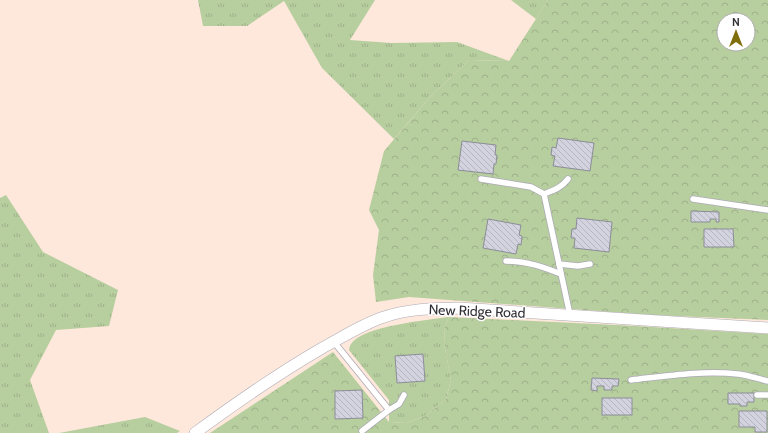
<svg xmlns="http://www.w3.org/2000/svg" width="768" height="433" font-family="Cabin,sans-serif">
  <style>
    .education { fill: #fee8db; fill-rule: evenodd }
    .grass { fill: url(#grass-tufts) }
    .forest { fill: url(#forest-crowns); fill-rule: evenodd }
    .building { fill: url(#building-back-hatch); stroke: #8c8d98 }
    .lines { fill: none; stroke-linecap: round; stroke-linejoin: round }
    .service-casing { stroke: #adaab6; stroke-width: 7 }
    .minor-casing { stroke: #adaab6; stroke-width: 12 }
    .service { stroke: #fff; stroke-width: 5.5 }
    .minor { stroke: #fff; stroke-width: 11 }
    .labels { text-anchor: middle; stroke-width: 3; stroke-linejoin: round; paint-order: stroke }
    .street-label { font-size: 14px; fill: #333136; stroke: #fff }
  </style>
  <defs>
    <pattern id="grass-tufts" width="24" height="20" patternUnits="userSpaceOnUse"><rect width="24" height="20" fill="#b7ce9f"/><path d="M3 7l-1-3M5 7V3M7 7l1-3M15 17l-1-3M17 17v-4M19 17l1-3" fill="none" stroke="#9eb18a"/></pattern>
    <pattern id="forest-crowns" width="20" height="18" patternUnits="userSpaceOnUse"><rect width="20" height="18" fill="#b7ce9f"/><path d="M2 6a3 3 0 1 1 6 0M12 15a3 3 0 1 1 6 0" fill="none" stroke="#9eb18a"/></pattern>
    <pattern id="building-back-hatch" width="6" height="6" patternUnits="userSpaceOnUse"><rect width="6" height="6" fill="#d2d3df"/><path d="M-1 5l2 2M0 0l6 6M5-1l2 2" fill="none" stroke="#b5b6c0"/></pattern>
  </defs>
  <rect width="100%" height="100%" fill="#f8f5ff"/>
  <!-- education -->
  <path class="education" d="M 0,0 L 768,0 L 768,433 L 0,433 ZM 724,20 L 748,20 L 748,44 L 724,44 Z"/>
  <!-- grass -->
  <g class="grass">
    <polygon points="198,0 375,0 350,40 391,43 457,42 509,61 469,60 431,96 394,139 322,68 284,1 247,26 203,26"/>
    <polygon points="511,0 548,0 536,19"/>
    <polygon points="6,195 43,252 118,290 109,326 56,330 30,380 49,433 0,433 0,198"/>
    <path d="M 449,317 L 445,326 L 444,343 L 451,380 L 446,399 L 425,416 L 406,423 L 389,422 L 389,400 L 349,350 C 349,349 350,345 351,344 C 363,326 427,320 449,317 Z"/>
    <polygon points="145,417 180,431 177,433 59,433"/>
  </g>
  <!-- forest -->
  <g class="forest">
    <path d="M 548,0 L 768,0 L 768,320 L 651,315 L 409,297 L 376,302 L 373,275 L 379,230 L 369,210 L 384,151 L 431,96 L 469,60 L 509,61 ZM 724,20 L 748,20 L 748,44 L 724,44 Z"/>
    <polygon points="449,317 636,326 768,334 768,433 210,433 333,352 389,422 406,423 425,416 446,399 451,380 444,343 445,326"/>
  </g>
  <!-- building -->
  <g class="building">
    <polygon points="558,138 594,143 590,171 553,166 555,156 551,155 552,147 556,148"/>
    <polygon points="462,141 496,145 495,155 497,155 496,164 494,164 493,174 458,170"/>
    <polygon points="691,211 719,212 719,222 716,222 716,219 710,219 710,222 691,222"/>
    <polygon points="577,218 612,222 609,252 574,248 575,238 571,238 572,229 576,229"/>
    <polygon points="488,219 521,225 519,235 522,236 521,245 518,244 516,254 483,248"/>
    <polygon points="704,229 733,229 734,247 704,247"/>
    <polygon points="423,354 425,381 397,383 395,356"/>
    <polygon points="592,378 619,379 618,386 612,386 612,390 604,390 604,386 597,386 597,391 591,390"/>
    <polygon points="362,390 363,418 335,419 335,391"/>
    <polygon points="728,393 754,393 754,402 747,402 747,406 740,406 740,404 728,404"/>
    <rect x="602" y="398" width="30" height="17"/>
    <polygon points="739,411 767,411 767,432 755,432 755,427 739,427"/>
  </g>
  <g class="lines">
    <!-- service casing -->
    <g class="service-casing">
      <g id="service">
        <polyline points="481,179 531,187 544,194 570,315"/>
        <path d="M 544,194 C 554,190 561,188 568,179"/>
        <polyline points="693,199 768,210"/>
        <path d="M 506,261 C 529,262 541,266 561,274"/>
        <polyline points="559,264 578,266 590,264"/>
        <polyline points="334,342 389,410"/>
        <path d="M 631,380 C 666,376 703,370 738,374 C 748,375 758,379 768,381"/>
        <polyline points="757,395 768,395"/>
        <polyline points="362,431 389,410 399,404 404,395"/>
      </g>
    </g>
    <!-- minor casing -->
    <g class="minor-casing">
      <path id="minor" d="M 195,433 C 237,402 279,373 324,347 C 343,337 361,325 381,318 C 406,309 433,308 459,308 L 768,328"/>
    </g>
    <!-- service -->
    <use href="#service" class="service"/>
    <!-- minor -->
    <use href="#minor" class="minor"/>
  </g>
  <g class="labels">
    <!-- street labels -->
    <g class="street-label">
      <text transform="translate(477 311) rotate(2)" y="5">New Ridge Road</text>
    </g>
  </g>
  <!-- north arrow -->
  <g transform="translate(736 32)"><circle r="19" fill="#ffffff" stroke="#adadaf"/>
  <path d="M0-3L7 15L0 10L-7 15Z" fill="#7e6f0c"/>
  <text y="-6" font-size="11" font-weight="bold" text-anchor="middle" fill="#333136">N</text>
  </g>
</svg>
